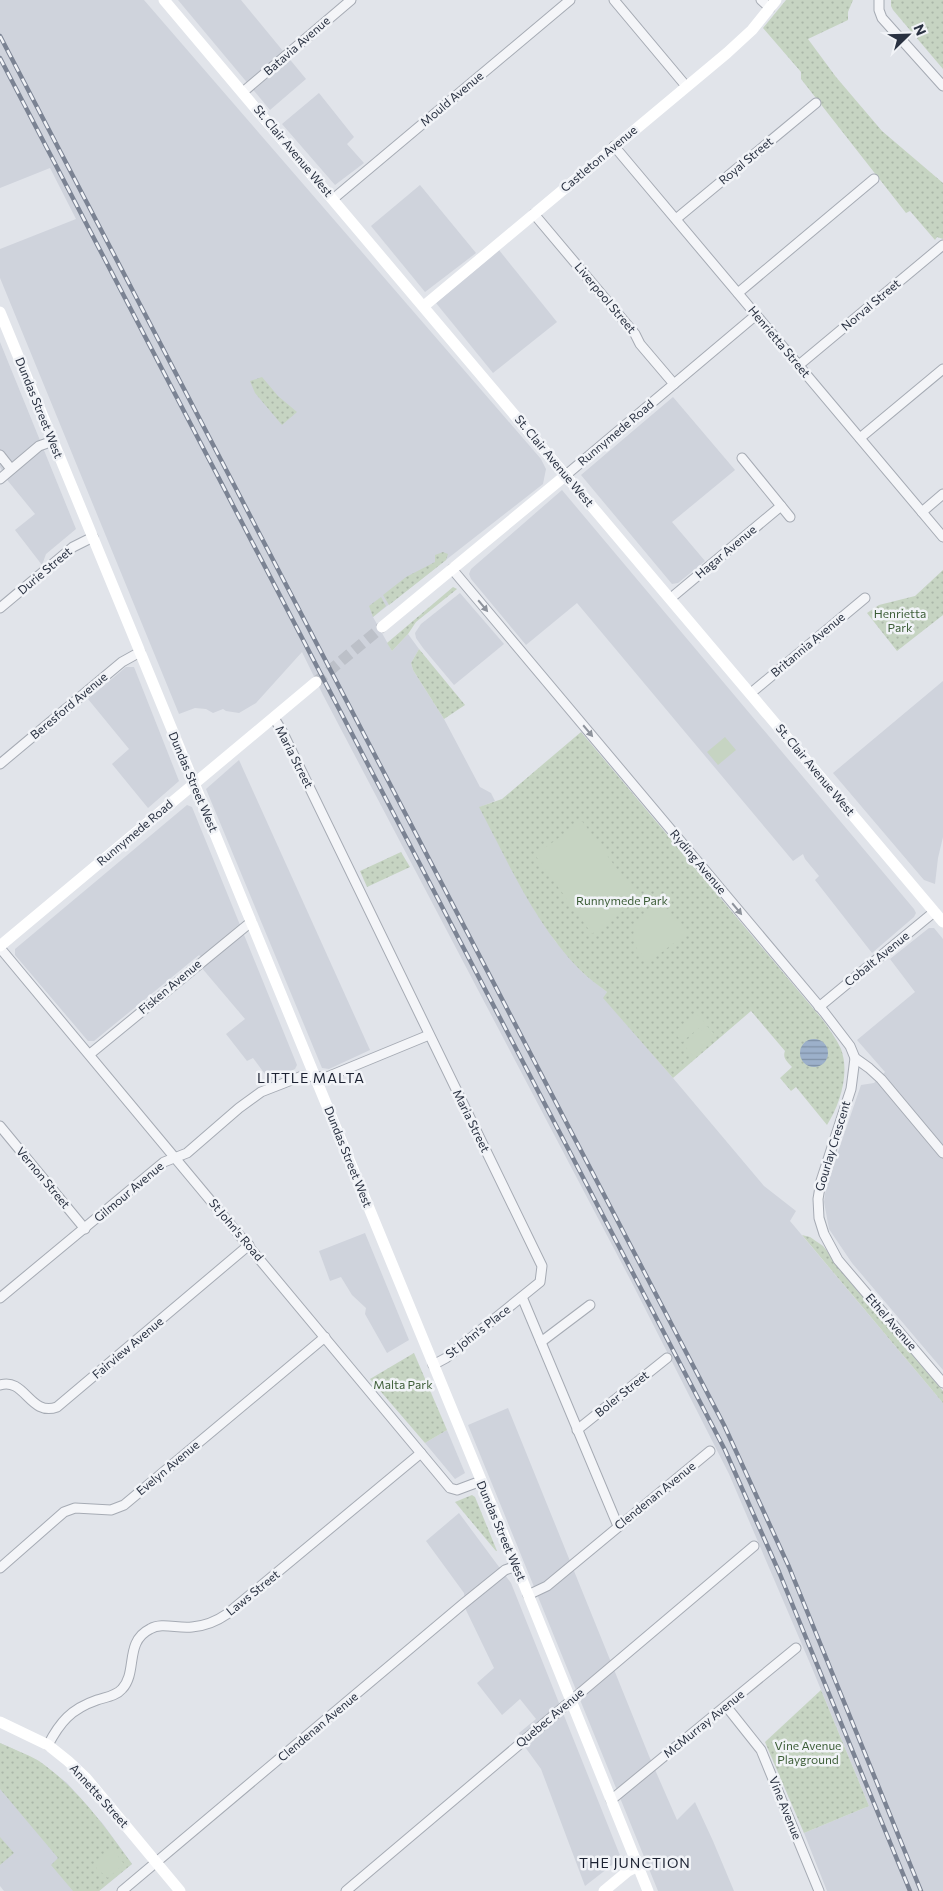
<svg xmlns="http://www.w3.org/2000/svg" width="943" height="1891" font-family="Commissioner,sans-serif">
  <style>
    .built { fill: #cfd3dc }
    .grass { fill: url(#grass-dots) }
    .pitch { fill: #c6d4c2 }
    .water { fill: url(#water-rules) }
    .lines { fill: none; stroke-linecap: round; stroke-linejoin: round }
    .secondary-tunnel { stroke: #bcc0c8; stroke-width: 11; stroke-dasharray: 11 5.5; stroke-linecap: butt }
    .street-casing { stroke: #a6abb4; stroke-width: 11 }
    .street { stroke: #f4f5f8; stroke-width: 9 }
    .secondary { stroke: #fff; stroke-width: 11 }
    .rail-casing { stroke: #7b8393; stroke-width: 4.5 }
    .rail { stroke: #f1f3f7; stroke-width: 2.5; stroke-dasharray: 8; stroke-linecap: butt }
    .oneway { fill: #8e939c }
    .labels { text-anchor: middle; stroke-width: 5; stroke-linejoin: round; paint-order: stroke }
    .street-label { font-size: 12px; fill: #293141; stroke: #f1f3f7 }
    .park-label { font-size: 12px; fill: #3c5d37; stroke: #f1f3f7 }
    .neighbourhood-label { font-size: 14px; letter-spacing: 1px; fill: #1c2232; stroke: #f1f3f7 }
  </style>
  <defs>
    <pattern id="grass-dots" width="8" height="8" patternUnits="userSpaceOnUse" patternTransform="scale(1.25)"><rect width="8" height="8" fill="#c6d4c2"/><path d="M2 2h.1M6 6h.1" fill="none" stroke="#aab6a8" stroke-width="1.8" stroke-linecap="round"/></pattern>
    <pattern id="water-rules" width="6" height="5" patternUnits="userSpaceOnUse" patternTransform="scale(1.25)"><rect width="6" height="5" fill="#9cb0ca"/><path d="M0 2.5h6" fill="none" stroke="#7f90a6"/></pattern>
  </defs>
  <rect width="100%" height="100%" fill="#e1e4ea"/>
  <!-- built -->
  <g class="built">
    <polygon points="0,0 144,0 541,459 546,469 543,484 373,617 392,651 408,634 419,649 411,663 413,670 444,719 480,787 491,793 495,801 480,807 534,909 555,941 582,972 607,992 604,998 673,1078 764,1186 796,1211 790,1221 943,1403 943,1891 827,1891 804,1833 869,1806 812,1668 729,1474 631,1281 323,695 302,652 256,703 239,713 226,711 223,709 213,713 206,709 195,708 179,714 0,278 0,249 76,219 50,168 0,188"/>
    <polygon points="178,0 241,0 306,79 270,110"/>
    <polygon points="319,93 354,137 347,144 364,163 335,185 282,124"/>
    <polygon points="420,185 476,253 425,292 371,226"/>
    <polygon points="499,250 557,322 493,373 436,303"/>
    <polygon points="0,342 76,529 46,554 42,565 15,530 35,514 8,481 0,467"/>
    <polygon points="673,397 735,470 672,522 705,561 678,583 672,584 581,475"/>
    <polygon points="562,490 914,909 916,913 914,917 872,953 815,880 819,876 805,859 803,854 793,861 577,603 526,645 471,579 469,574 471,569"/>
    <polygon points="460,593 504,644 454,685 423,648 416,638 415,633 421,624"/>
    <polygon points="126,667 134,667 179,781 148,808 112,764 129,749 88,699"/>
    <polygon points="943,681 943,837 938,858 935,884 924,880 833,773"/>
    <polygon points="239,760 370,1050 329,1069 322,1068 206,789"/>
    <polygon points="187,805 192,807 297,1065 295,1069 270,1081 253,1058 247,1061 226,1034 245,1019 201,967 207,963 199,955 94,1041 88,1041 15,955 15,949"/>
    <polygon points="929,928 934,928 943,939 943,1370 852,1263 829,1229 824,1202 826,1187 861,1085 874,1083 885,1072 857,1040 915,992 890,959"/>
    <polygon points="365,1233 409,1340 387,1353 365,1314 366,1308 352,1295 341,1277 330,1281 319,1251"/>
    <polygon points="508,1408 649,1756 677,1820 695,1802 713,1841 734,1891 658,1891 468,1425"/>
    <polygon points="447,1430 465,1473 455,1479 425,1443"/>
    <polygon points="459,1513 511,1583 621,1858 585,1886 541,1769 525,1747 519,1733 536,1719 520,1699 502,1715 477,1683 494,1668 466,1610 464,1593 426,1541"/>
    <polygon points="0,1743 37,1760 67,1783 103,1824 132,1864 99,1891 4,1891 0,1886"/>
  </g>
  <!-- grass -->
  <g class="grass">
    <polygon points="786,0 853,0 848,12 848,20 808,39 836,77 882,131 943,183 943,239 937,237 935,240 910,211 906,213 801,79 801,72 763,28"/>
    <polygon points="891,0 943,0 943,69 893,10 891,6"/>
    <polygon points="262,377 278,396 297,412 282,425 255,393 250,381"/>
    <polygon points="443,552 448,554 446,560 389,605 383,595 406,577 435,562 435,555"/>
    <polygon points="943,570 943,615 897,651 867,613 879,605 915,596"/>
    <polygon points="453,587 457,589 416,622 408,634 392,651 387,643"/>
    <polygon points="381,597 386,606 373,617 369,606"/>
    <polygon points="419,649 465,705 444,719 413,670 411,663"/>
    <path d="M 581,732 L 822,1019 C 829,1029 836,1038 841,1049 C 850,1073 840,1104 827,1125 L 796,1087 L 791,1091 L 780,1078 L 792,1067 C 788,1062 782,1058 785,1051 L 751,1011 L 673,1078 L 603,998 L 607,992 C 598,985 588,978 580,970 C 535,924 509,864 479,807 L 502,799 Z"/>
    <polygon points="401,852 410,867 367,887 360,871"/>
    <polygon points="802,1235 810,1237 823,1246 943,1391 943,1403"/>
    <polygon points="414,1353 447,1430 425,1443 370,1379"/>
    <polygon points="472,1495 475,1497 497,1551 496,1551 455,1502"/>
    <polygon points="821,1690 869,1806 804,1833 765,1742"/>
    <path d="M 0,1743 C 13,1749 27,1754 39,1761 C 78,1788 105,1827 132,1864 L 99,1891 L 73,1891 L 51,1865 L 58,1858 L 0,1789 Z"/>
    <polygon points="0,1837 14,1853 0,1865"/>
  </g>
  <!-- pitch -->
  <g class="pitch">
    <polygon points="725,737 736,750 718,765 707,752"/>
    <polygon points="582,821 639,899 592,934 535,855"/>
    <path d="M 658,901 L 682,927 L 690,930 L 690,934 L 683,936 L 649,962 C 645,958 639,952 636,947 C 627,926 644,913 658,901 Z"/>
    <polygon points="696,1013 705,1023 682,1042 674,1032"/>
    <polygon points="707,1026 716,1036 693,1056 684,1045"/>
    <polygon points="791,1733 803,1761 789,1767 778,1739"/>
    <polygon points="111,1847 124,1864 108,1878 97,1869 94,1863"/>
  </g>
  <!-- water -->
  <circle class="water" cx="814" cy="1053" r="14"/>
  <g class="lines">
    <!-- secondary-tunnel -->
    <polyline class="secondary-tunnel" points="316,682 382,627"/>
    <!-- street casing -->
    <g class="street-casing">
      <g id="street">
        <polyline points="614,0 686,86"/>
        <polyline points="761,0 770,8"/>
        <polyline points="879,0 879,10 882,18 943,86"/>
        <polyline points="243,92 351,0"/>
        <polyline points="614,146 943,537"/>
        <polyline points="333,199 570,0"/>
        <polyline points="534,214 635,334 640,344 674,384"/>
        <polyline points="676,219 816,103"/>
        <polyline points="738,293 874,179"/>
        <polyline points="799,365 943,245"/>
        <polyline points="860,438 943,369"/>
        <polyline points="0,455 11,469"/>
        <polyline points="742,458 790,517"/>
        <polyline points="566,475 756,315"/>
        <polyline points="0,479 39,446 53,441"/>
        <polyline points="922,512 943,494"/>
        <polyline points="452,569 824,1012 850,1046 855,1058 869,1068 881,1079 943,1153"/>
        <polyline points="671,598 781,506"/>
        <polyline points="0,608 73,547 93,537"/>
        <polyline points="751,693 865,598"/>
        <polyline points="274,718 282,731 542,1266 540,1282 446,1358 433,1365"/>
        <polyline points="0,764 122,662 140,652"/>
        <polyline points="0,948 450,1488 457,1490 481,1481"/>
        <polyline points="819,1007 934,912"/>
        <polyline points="90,1054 251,922"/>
        <polyline points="855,1058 851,1089 821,1181 818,1199 819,1218 824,1234 838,1260 943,1383"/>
        <polyline points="0,1126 85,1229"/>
        <polyline points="522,1297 618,1526"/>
        <polyline points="0,1298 164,1162 187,1153 239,1108 261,1092 302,1076 327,1077 429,1035"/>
        <polyline points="541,1342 590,1305"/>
        <path d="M 0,1385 C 25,1377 30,1417 57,1407 L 249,1245"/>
        <polyline points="577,1430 667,1358"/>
        <polyline points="0,1568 64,1512 75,1508 111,1510 124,1505 325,1337"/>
        <polyline points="528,1595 547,1586 710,1451"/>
        <polyline points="726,1706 761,1750 819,1891"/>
        <path d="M 48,1745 C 60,1722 71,1709 97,1700 C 106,1697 116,1696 122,1689 C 138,1672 124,1642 150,1629 C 162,1622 178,1629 192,1627 C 204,1626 217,1621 227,1614 L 421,1453"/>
        <polyline points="611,1800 796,1648"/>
        <polyline points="122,1891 463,1604 505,1570 516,1566"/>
        <polyline points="346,1891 754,1546"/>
      </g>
    </g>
    <!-- street -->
    <use href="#street" class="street"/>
    <!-- secondary -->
    <g class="secondary">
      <polyline points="164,0 943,922"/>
      <polyline points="424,306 727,53 752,30 776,0"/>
      <polyline points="0,312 521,1577 648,1891"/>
      <polyline points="382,627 566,475"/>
      <polyline points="0,946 316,682"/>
      <polyline points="0,1722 48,1745 68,1761 86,1778 180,1891"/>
      <polyline points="604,1891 628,1871 638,1866"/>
    </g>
    <!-- rail casing -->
    <g class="rail-casing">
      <g id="rail">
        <polyline points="0,36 724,1425 789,1567 921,1891"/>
        <polyline points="0,58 725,1450 779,1572 910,1891"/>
      </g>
    </g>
    <!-- rail -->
    <use href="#rail" class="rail"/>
  </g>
  <!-- one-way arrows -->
  <defs><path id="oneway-solid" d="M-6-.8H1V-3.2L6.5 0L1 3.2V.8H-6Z" transform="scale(1.25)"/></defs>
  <g class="oneway">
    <use href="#oneway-solid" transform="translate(483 606) rotate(50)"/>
    <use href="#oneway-solid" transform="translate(588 731) rotate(50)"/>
    <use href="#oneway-solid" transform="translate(737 909) rotate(50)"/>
  </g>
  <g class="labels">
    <!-- street labels -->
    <g class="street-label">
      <text transform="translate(297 46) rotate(-41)" y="4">Batavia Avenue</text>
      <text transform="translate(452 99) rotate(-40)" y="4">Mould Avenue</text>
      <text transform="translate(293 151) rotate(50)" y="4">St. Clair Avenue West</text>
      <text transform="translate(599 159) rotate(-40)" y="4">Castleton Avenue</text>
      <text transform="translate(746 161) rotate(-40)" y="4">Royal Street</text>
      <text transform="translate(605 298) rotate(50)" y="4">Liverpool Street</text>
      <text transform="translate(871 305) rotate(-40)" y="4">Norval Street</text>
      <text transform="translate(779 342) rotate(50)" y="4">Henrietta Street</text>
      <text transform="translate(39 408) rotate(68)" y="4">Dundas Street West</text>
      <text transform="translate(616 433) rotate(-40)" y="4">Runnymede Road</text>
      <text transform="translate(554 461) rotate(50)" y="4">St. Clair Avenue West</text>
      <text transform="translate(726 552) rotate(-40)" y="4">Hagar Avenue</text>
      <text transform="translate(45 571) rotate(-40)" y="4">Durie Street</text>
      <text transform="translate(808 645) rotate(-40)" y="4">Britannia Avenue</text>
      <text transform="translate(69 706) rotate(-40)" y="4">Beresford Avenue</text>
      <text transform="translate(294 757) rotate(63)" y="4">Maria Street</text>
      <text transform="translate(815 770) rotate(50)" y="4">St. Clair Avenue West</text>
      <text transform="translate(193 782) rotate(67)" y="4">Dundas Street West</text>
      <text transform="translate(135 833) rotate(-40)" y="4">Runnymede Road</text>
      <text transform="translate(698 862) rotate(50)" y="4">Ryding Avenue</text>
      <text transform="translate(877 959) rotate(-39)" y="4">Cobalt Avenue</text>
      <text transform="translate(170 987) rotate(-40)" y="4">Fisken Avenue</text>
      <text transform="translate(471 1121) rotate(64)" y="4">Maria Street</text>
      <text transform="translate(833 1146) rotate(-73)" y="4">Gourlay Crescent</text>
      <text transform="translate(348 1157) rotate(68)" y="4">Dundas Street West</text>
      <text transform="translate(43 1178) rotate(50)" y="4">Vernon Street</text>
      <text transform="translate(129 1192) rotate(-40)" y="4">Gilmour Avenue</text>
      <text transform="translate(236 1230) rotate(50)" y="4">St John's Road</text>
      <text transform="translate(891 1322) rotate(49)" y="4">Ethel Avenue</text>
      <text transform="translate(478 1332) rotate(-38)" y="4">St John's Place</text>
      <text transform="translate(128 1348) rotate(-40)" y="4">Fairview Avenue</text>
      <text transform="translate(622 1394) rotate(-39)" y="4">Boler Street</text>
      <text transform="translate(168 1468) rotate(-40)" y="4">Evelyn Avenue</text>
      <text transform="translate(655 1496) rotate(-39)" y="4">Clendenan Avenue</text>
      <text transform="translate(501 1531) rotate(67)" y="4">Dundas Street West</text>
      <text transform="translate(253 1593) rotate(-39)" y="4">Laws Street</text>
      <text transform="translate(550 1718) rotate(-40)" y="4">Quebec Avenue</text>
      <text transform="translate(704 1724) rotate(-39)" y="4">McMurray Avenue</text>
      <text transform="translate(318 1727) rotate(-40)" y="4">Clendenan Avenue</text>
      <text transform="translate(99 1796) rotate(48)" y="4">Annette Street</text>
      <text transform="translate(785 1808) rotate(68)" y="4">Vine Avenue</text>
    </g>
    <!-- park labels -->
    <g class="park-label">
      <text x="900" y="618">Henrietta<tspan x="900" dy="14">Park</tspan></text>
      <text x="622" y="905">Runnymede Park</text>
      <text x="403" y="1389">Malta Park</text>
      <text x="808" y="1750">Vine Avenue<tspan x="808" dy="14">Playground</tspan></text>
    </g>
    <!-- neighbourhood labels -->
    <g class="neighbourhood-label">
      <text x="311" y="1083">LITTLE MALTA</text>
      <text x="635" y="1868">THE JUNCTION</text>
    </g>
  </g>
  <!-- north arrow -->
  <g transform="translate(908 35) rotate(67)" stroke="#f1f3f7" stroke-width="4" paint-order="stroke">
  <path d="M0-4L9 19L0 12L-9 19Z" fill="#293141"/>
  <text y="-8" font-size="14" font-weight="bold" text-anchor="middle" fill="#293141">N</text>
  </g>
</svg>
